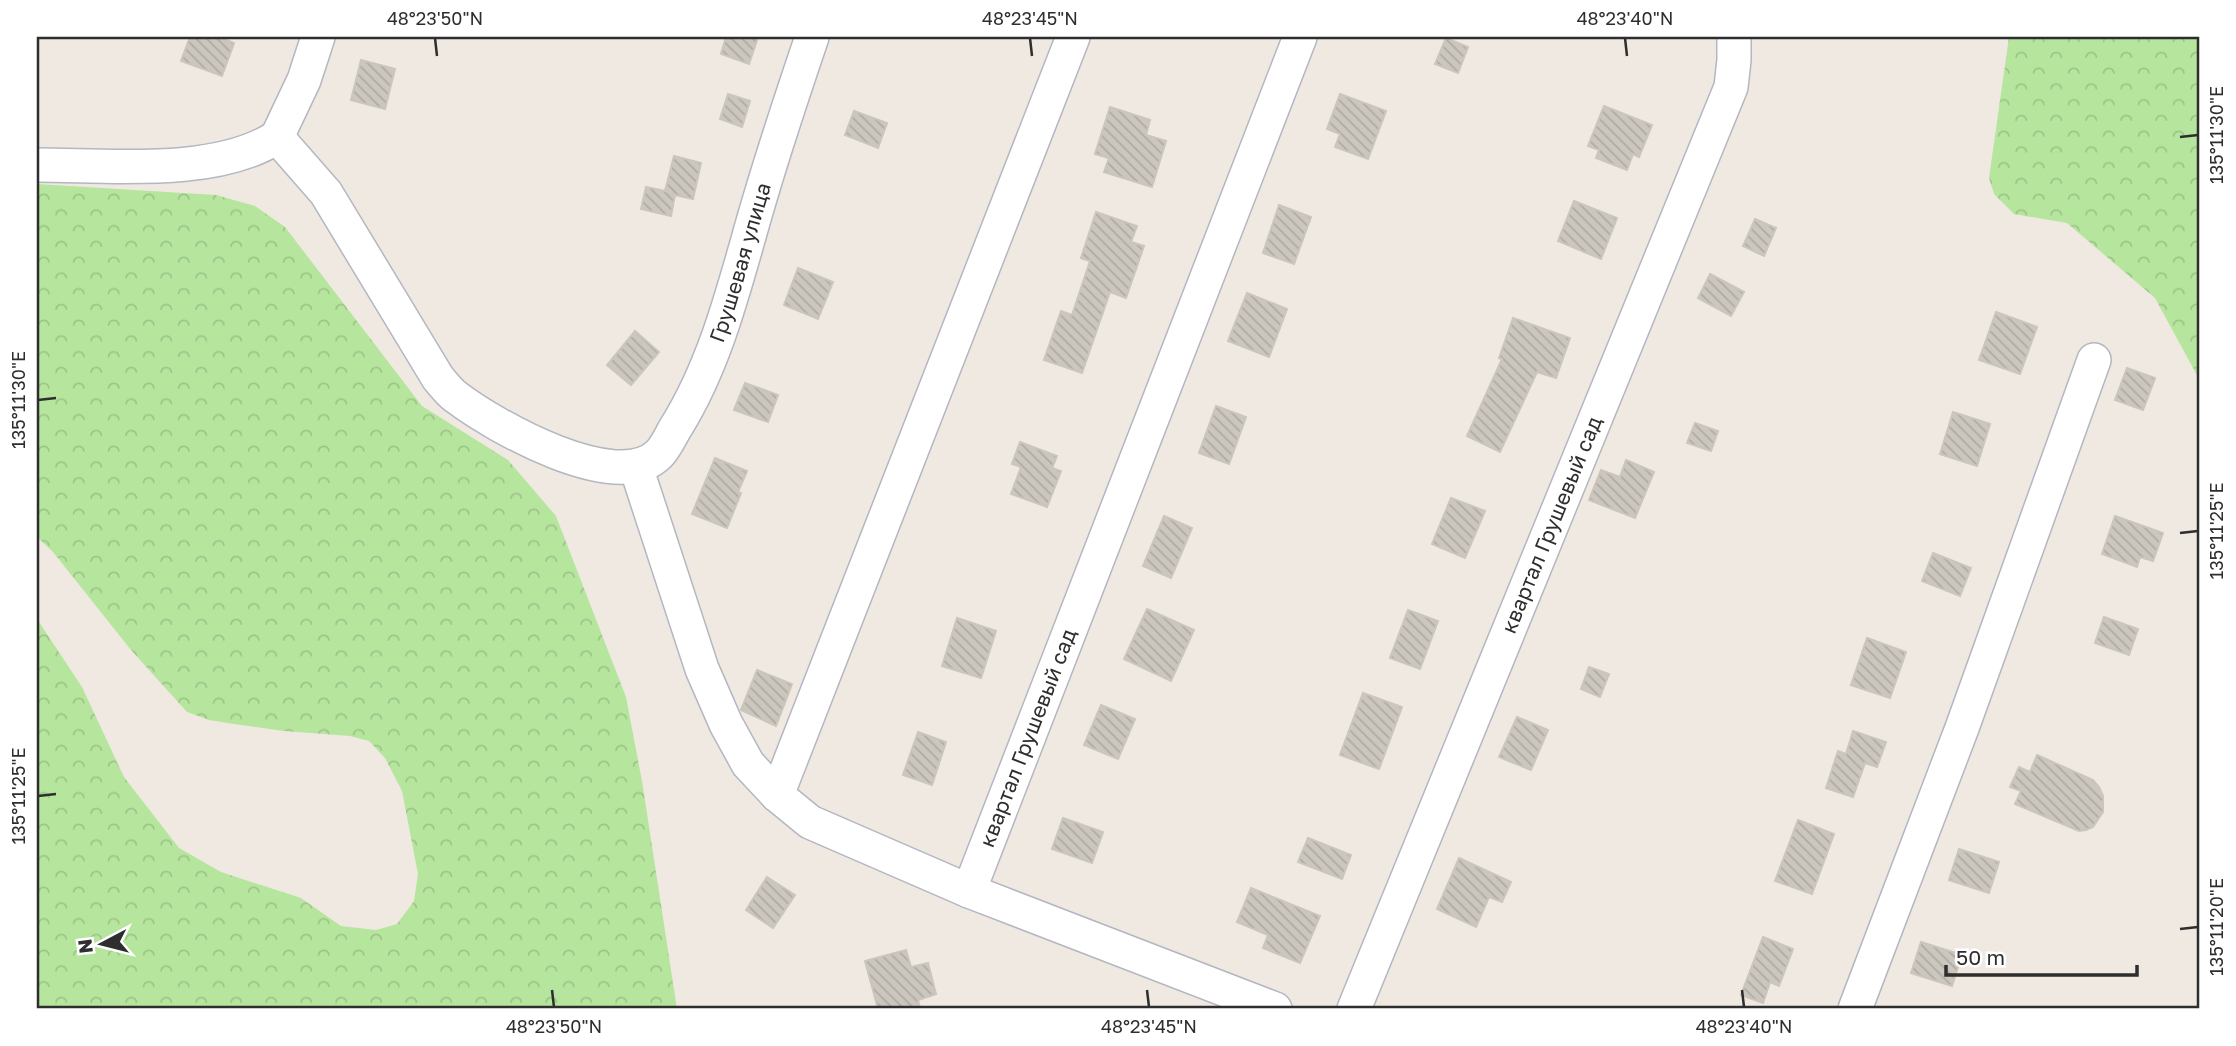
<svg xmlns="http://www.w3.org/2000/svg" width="2236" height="1046" font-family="'Golos Text',sans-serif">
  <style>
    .forest { fill: url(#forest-crowns) }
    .building { fill: url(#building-back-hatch); stroke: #cbc5ba; stroke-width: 2 }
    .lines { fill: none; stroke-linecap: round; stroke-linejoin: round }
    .minor-casing { stroke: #b4b7c1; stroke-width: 36 }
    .minor { stroke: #fff; stroke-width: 33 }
    .ticks { fill: none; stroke: #2e2e2e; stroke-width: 2.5 }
    .labels { text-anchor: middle; stroke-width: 5; stroke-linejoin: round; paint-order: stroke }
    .street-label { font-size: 21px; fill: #2e2e2e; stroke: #fff }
    .neatline { fill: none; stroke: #2e2e2e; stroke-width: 2.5 }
    .ticks-label { font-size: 18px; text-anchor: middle; fill: #2e2e2e }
  </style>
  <defs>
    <pattern id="forest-crowns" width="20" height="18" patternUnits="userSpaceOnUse" patternTransform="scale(1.75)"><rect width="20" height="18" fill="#b6e59e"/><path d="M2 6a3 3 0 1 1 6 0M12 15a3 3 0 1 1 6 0" fill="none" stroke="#9dc588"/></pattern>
    <pattern id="building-back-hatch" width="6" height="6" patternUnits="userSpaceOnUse" patternTransform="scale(1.75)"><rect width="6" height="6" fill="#cbc7bf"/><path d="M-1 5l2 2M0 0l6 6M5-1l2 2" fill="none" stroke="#afaba4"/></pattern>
  </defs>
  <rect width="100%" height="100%" fill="#efe9e1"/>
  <!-- forest -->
  <g class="forest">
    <polygon points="2009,37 2199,37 2199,379 2155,298 2067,223 2014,214 1994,194 1989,178"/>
    <polygon points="37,184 216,195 255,206 285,227 422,406 508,460 556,516 626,697 642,781 677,1009 37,1009 37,619 82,687 124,777 179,848 221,872 301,898 341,926 376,930 397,924 414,901 418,874 402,791 385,758 369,741 350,736 284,731 234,724 209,720 187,712 131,650 53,552 37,537"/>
  </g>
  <!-- building -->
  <g class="building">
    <polygon points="190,37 219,37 234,43 222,76 181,61"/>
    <polygon points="726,37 758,37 749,64 721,54"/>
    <polygon points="1446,38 1468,47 1458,73 1435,64"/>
    <polygon points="361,60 395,69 385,109 351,100"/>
    <polygon points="728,94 750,101 742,127 720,119"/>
    <polygon points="1340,94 1386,111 1368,159 1335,147 1340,134 1327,129"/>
    <polygon points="1604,106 1652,125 1639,157 1633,154 1627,170 1596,158 1599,150 1588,146"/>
    <polygon points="1110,107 1150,120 1146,135 1166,141 1152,187 1104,172 1109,158 1095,154"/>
    <polygon points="854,111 887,123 878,148 845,135"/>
    <polygon points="674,156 701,163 693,199 675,195 671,216 641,209 646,187 665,191"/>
    <polygon points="1574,201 1617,218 1601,259 1558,241"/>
    <polygon points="1279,205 1311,217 1294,264 1263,253"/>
    <polygon points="1096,212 1137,226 1131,242 1144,246 1126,298 1110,292 1082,373 1044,360 1061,311 1072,315 1090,261 1081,258"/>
    <polygon points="1755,219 1776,228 1764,256 1743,246"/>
    <polygon points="798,268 833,282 818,319 784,305"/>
    <polygon points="1710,274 1744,292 1731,316 1698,298"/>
    <polygon points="1247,293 1287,309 1269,357 1228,341"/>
    <polygon points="1996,312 2037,327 2020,374 1979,360"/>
    <polygon points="1513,318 1570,338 1556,378 1537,372 1500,452 1467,436 1502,359 1499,358"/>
    <polygon points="635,331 659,352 631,385 607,365"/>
    <polygon points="2127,368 2155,378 2143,410 2115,400"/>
    <polygon points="745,383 778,395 768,422 734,410"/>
    <polygon points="1216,406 1246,417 1229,464 1199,453"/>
    <polygon points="1953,412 1990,424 1977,466 1940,454"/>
    <polygon points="1695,423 1718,431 1711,451 1687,443"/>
    <polygon points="1020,442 1057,456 1052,468 1061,471 1047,507 1011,494 1021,467 1012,464"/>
    <polygon points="715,458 747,471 738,492 741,493 727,528 692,514"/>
    <polygon points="1626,460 1654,472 1635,518 1589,500 1601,470 1620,477"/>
    <polygon points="1451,498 1485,511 1465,558 1432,544"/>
    <polygon points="1164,516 1192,528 1171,578 1143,566"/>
    <polygon points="2115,516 2163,533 2153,561 2140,557 2137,567 2102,554"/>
    <polygon points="1933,553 1971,568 1960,596 1922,581"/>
    <polygon points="1147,609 1194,630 1171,681 1124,659"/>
    <polygon points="1408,610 1438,621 1420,669 1390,658"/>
    <polygon points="2104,617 2138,629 2129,655 2095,643"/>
    <polygon points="957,618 996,631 981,678 942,666"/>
    <polygon points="1867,638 1906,652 1890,698 1851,685"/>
    <polygon points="1589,667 1609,674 1600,697 1581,689"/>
    <polygon points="757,670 792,684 776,726 741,710"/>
    <polygon points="1363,693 1402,707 1379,769 1340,755"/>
    <polygon points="1101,705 1135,719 1118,759 1084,745"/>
    <polygon points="1517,717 1548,730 1531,770 1499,757"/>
    <polygon points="1853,731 1886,742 1877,767 1865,763 1853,797 1826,788 1838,751 1846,754"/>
    <polygon points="918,732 946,742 932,785 903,775"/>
    <polygon points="2037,755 2093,780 2099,787 2103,796 2103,812 2093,827 2086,830 2079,831 2015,804 2021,791 2010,787 2019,767 2030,772"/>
    <polygon points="1063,818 1103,832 1092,863 1052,849"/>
    <polygon points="1798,820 1834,834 1812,894 1775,881"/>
    <polygon points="1308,838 1351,855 1342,879 1298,862"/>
    <polygon points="1959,849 1999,862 1989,893 1949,880"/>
    <polygon points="1459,858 1511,882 1502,902 1489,897 1476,927 1437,909"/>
    <polygon points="767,877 795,895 773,928 746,910"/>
    <polygon points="1251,888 1320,916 1300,963 1263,948 1268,935 1237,922"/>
    <polygon points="1763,937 1793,949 1779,986 1770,982 1763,1003 1741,995"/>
    <polygon points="1921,942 1962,955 1952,986 1911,973"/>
    <polygon points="906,950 911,967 928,963 936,994 918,1000 920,1009 878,1009 865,961"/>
  </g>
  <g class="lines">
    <!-- minor casing -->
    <g class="minor-casing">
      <g id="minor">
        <path id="s1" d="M 277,137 L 326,193 L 438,378 C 444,385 449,392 456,397 C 494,426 617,496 659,454 C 666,447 671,435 676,427 C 719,358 737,275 760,198 C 776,144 794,90 812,37"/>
        <polyline points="277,137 304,80 318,37"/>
        <path d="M 37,165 C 109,165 215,177 277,137"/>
        <polyline points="636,467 702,669 726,724 748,764 777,795 810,822 969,891 1275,1009"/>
        <polyline points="777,795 1073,37"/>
        <path id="s2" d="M 969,891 L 1300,37"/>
        <path id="s3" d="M 1354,1009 L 1731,87 L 1734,60 L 1734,37"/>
        <polyline points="1855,1009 1962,728 2094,360"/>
      </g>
    </g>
    <!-- minor -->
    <use href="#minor" class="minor"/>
  </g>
  <!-- ticks -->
  <path class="ticks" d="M 435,38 L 437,56M 1030,38 L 1032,56M 1625,38 L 1627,56M 2180,137 L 2198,135M 38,400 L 56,398M 2180,533 L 2198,531M 38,796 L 56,794M 2180,929 L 2198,927M 552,990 L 554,1007M 1147,990 L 1149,1007M 1742,990 L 1744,1007"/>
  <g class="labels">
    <!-- street labels -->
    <g class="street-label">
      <text dy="7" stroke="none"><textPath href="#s1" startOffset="749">Грушевая улица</textPath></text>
      <text dy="7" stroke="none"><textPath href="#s3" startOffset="523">квартал Грушевый сад</textPath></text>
      <text dy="7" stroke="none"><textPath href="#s2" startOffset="164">квартал Грушевый сад</textPath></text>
    </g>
  </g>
  <!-- border -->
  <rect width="2236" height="1046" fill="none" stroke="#ffffff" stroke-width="77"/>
  <!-- north arrow -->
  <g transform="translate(102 944) rotate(263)" stroke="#ffffff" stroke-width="5" paint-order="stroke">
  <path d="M0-5L12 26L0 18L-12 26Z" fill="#2e2e2e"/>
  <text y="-10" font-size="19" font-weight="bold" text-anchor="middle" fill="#2e2e2e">N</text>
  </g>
  <!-- scale -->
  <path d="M1946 965v10h191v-10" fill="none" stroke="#2e2e2e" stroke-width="3.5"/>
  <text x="1956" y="965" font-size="21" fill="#2e2e2e" stroke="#ffffff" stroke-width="5" paint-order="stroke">50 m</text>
  <rect x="38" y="38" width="2160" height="969" class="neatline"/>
  <g class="ticks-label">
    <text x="435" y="25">48°23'50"N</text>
    <text x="1030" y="25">48°23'45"N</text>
    <text x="1625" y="25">48°23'40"N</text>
    <text transform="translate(2217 135) rotate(-90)" y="6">135°11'30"E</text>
    <text transform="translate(19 400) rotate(-90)" y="6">135°11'30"E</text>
    <text transform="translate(2217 531) rotate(-90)" y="6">135°11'25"E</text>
    <text transform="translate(19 796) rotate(-90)" y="6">135°11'25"E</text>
    <text transform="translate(2217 927) rotate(-90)" y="6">135°11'20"E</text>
    <text x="554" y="1033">48°23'50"N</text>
    <text x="1149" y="1033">48°23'45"N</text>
    <text x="1744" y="1033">48°23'40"N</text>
  </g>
</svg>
